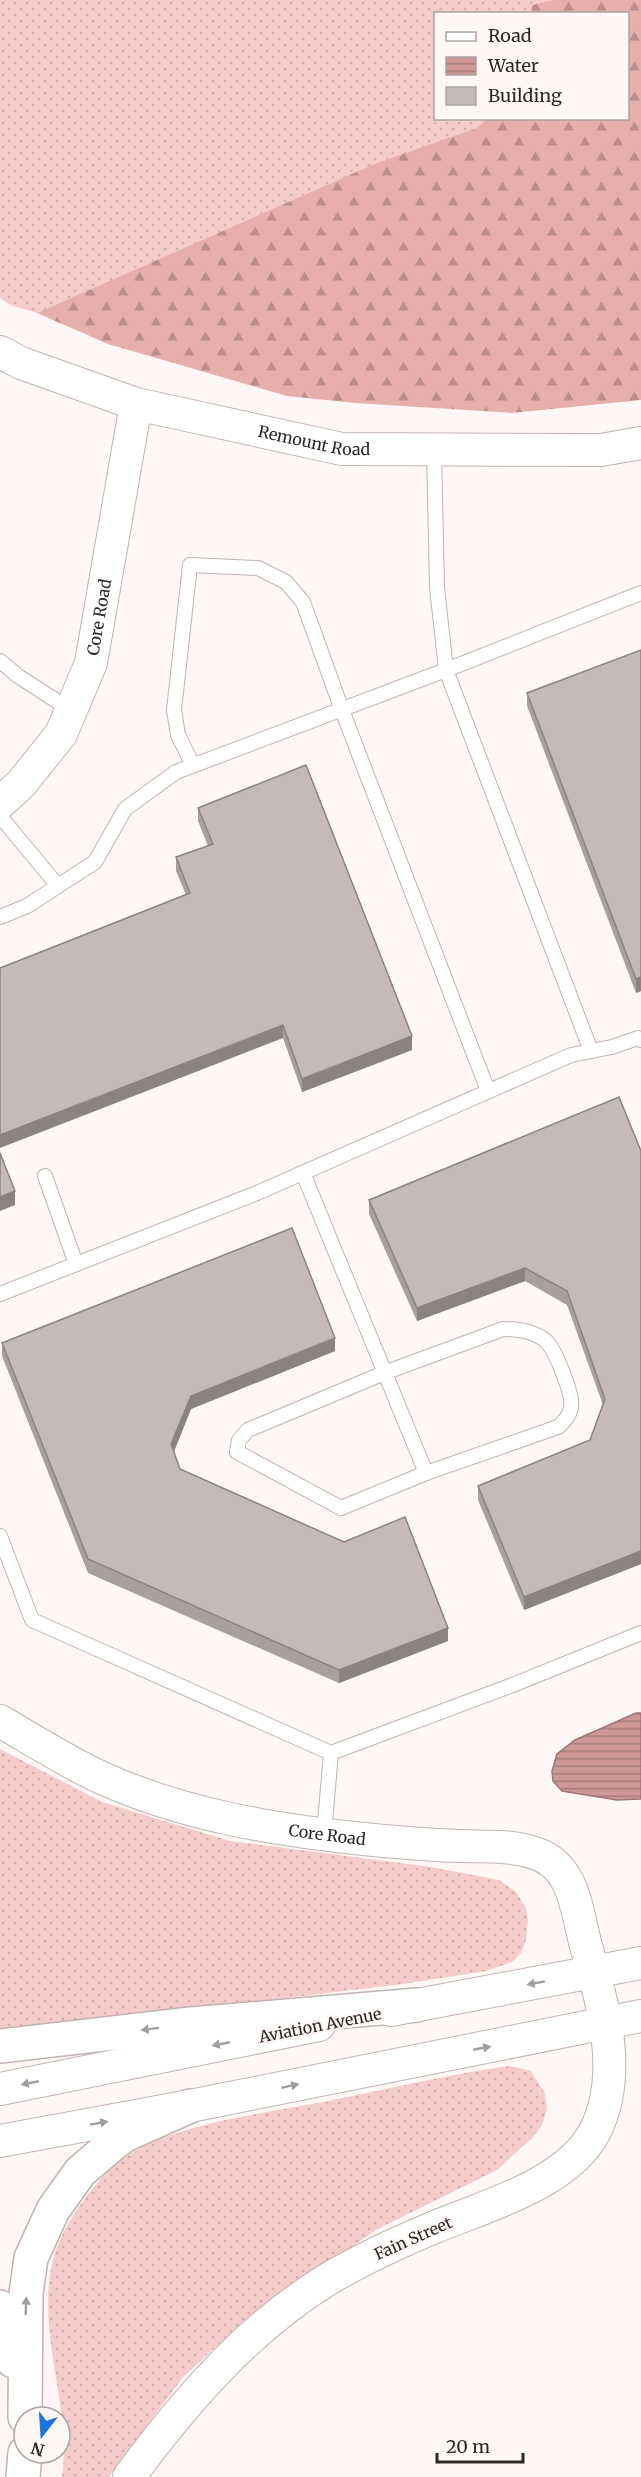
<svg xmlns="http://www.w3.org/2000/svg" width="641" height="2477" font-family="Merriweather,serif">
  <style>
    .grass { fill: url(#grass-dots) }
    .forest { fill: url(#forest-firs) }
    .water { fill: url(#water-rules); stroke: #9d7674; stroke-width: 1.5 }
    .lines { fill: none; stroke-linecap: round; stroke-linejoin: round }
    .service-casing { stroke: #c0b3b2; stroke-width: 16 }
    .tertiary-casing { stroke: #c0b3b2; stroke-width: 34 }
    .motorway-casing { stroke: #c0b3b2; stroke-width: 36 }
    .service { stroke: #fff; stroke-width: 14 }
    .tertiary { stroke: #fff; stroke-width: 32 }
    .motorway { stroke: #fff; stroke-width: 33 }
    .wall { fill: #aa9f9e }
    .shaded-wall { fill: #8b8281 }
    .building { fill: #c6b9b8; stroke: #8b8281; stroke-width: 1.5 }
    .oneway { fill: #a09e9e }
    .labels { text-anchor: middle; stroke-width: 5; stroke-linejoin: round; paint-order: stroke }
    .street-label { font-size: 16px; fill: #2d2827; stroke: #fff7f6 }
  </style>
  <defs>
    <pattern id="grass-dots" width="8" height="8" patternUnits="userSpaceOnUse" patternTransform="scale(1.5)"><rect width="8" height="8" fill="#f5ccc9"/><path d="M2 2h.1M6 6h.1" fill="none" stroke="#d2afad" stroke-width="1.8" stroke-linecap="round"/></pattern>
    <pattern id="forest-firs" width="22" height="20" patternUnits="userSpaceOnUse" patternTransform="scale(1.5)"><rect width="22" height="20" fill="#e6afab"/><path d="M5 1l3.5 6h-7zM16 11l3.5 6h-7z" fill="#bb8e8b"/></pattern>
    <pattern id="water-rules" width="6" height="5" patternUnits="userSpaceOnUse" patternTransform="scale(1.5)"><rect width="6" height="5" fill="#cd9895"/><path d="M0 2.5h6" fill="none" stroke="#a77c7a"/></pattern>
  </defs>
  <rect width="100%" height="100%" fill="#fff7f6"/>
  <!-- grass -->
  <g class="grass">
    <polygon points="0,0 553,0 532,5 531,13 436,14 436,118 487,119 478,128 374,164 37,313 10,305 0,298"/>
    <polygon points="0,1749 102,1802 230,1841 431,1867 499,1880 516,1892 526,1908 528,1920 526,1940 521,1953 512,1962 486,1971 403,1984 0,2032"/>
    <path d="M 510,2066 L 531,2071 L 545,2094 L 547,2110 L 542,2125 L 535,2135 L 497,2170 L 376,2230 L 245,2320 L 183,2377 L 109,2477 L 62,2477 C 72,2404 34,2329 54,2256 C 63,2224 97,2177 124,2158 C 175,2123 262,2114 323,2102 C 384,2090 449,2074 510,2066 Z"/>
  </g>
  <!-- forest -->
  <polygon class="forest" points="553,0 641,0 641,400 512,413 355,403 287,396 108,344 37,313 374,164 477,128 487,119 628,118 628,14 531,13 532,5"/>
  <!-- water -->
  <polygon class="water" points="636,1713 641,1713 641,1799 617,1800 562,1791 553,1781 552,1771 557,1754 575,1740"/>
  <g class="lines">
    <!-- service casing -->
    <g class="service-casing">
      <g id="service">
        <polyline points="434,450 437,587 446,670 591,1051"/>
        <polyline points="0,661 18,676 72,711"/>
        <polyline points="193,765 178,735 174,710 190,565 258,568 286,582 303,602 342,710 488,1091"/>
        <polyline points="0,816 58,886"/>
        <polyline points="0,917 27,906 95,862 125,809 176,772 446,670 641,593"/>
        <polyline points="303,1173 426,1473"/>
        <polyline points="45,1176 76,1264"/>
        <polyline points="0,1294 257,1193 571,1055 612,1047 638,1038 641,1040"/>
        <path d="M 503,1329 C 518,1329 535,1331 547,1342 C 556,1352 574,1396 571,1408 C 569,1417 564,1422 558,1427 L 426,1473 L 341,1508 L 237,1452 L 239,1440 L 248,1430 L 384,1373 Z"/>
        <polyline points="0,1536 32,1620 331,1753 510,1686 641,1633"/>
        <polyline points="324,1834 331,1753"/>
      </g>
    </g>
    <!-- tertiary casing -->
    <g class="tertiary-casing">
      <g id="tertiary">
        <path id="s1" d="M 0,352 L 21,363 L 136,404 L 342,449 L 601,450 L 641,443"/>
        <path id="s2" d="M 0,803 L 21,784 L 61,734 L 91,663 L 136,404"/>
        <path id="s3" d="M 0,1721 C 33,1740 67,1762 102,1778 C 184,1815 275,1830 364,1839 C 395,1842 427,1845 459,1846 C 483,1847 508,1845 531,1852 C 575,1863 576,1910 586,1946 C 603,2004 624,2074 595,2131 C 569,2183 486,2206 435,2227 C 399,2242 364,2258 330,2278 C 249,2327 185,2401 129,2477"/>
        <polyline points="391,2010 641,1963"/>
        <polyline points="0,2089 319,2025"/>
        <polyline points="0,2141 190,2106 641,2016"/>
      </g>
    </g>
    <!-- motorway casing -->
    <g class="motorway-casing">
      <g id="motorway">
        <polyline points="0,2046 191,2024 417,2005"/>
        <polyline points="0,2307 13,2361"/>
        <polyline points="25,2417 26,2294 31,2258 53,2210 80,2172 114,2143 125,2135 190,2106"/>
        <polyline points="23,2477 25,2453"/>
      </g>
    </g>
    <!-- service -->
    <use href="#service" class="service"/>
    <!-- tertiary -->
    <use href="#tertiary" class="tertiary"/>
    <!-- motorway -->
    <use href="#motorway" class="motorway"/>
  </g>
  <!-- wall -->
  <g class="wall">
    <polygon points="641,650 641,991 636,993 527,706 527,693"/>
    <polygon points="198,808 412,1050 302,1092 283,1038 186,895 176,871 176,857 208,846 198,821"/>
    <polygon points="619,1097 641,1564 524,1610 478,1500 478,1486 590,1440 603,1405 567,1305 525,1281 417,1321 369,1214 369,1200"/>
    <polygon points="2,1343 335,1351 191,1409 174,1452 180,1469 448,1641 339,1683 88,1573 2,1356"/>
  </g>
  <!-- shaded-wall -->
  <g class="shaded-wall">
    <polygon points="641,977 641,991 636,993 636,979"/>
    <polygon points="283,1025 283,1038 0,1148 0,1135"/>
    <polygon points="412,1036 412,1050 302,1092 302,1079"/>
    <polygon points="15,1191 15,1205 0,1211 0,1197"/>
    <polygon points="525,1268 525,1281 417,1321 417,1308"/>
    <polygon points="335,1338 335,1351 191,1409 171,1458 171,1444 191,1396"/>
    <polygon points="641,1551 641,1564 524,1610 524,1597"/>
    <polygon points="448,1628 448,1641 339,1683 339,1670"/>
  </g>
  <!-- building -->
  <g class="building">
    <polygon points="641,650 641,977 636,979 527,693"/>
    <polygon points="306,765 412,1036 302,1079 283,1025 0,1135 0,968 190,893 176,857 213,844 198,808"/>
    <polygon points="619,1097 641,1151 641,1551 524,1597 478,1486 590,1440 605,1399 567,1291 525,1268 417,1308 369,1200"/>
    <polygon points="0,1153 15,1191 0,1197"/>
    <polygon points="292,1228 335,1338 191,1396 171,1444 180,1469 344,1542 405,1517 448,1628 339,1670 88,1559 2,1343"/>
  </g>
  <!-- one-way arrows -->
  <defs><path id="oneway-solid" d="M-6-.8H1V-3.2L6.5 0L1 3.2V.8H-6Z" transform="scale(1.5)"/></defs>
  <g class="oneway">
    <use href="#oneway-solid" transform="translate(536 1983) rotate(170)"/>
    <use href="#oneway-solid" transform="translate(150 2029) rotate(173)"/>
    <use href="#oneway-solid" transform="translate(221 2044) rotate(169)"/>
    <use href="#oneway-solid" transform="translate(482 2048) rotate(-11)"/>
    <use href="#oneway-solid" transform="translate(30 2083) rotate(169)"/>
    <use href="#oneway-solid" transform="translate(290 2086) rotate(-12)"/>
    <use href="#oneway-solid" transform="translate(99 2123) rotate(-10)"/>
    <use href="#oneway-solid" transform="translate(26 2306) rotate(-88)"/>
  </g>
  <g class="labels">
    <!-- street labels -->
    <g class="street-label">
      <text dy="6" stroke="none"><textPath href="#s1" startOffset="328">Remount Road</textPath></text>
      <text dy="6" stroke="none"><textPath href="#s2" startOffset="216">Core Road</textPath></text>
      <text dy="6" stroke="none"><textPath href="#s3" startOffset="350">Core Road</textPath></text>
      <text transform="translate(320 2025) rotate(-11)" y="6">Aviation Avenue</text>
      <text transform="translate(413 2238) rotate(-24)" y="6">Fain Street</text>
    </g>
  </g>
  <!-- legend -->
  <rect x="434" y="12" width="195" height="108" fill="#fff7f6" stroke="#aba4a3" stroke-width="1.5"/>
  <rect x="446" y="32" width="30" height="9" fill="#ffffff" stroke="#aba4a3" stroke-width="1.5"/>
  <text x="488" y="42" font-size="18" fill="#2d2827">Road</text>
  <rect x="446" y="57" width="30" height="18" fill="url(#water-rules)" stroke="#aba4a3" stroke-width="1.5"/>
  <text x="488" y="72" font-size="18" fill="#2d2827">Water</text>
  <rect x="446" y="87" width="30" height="18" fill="#c6b9b8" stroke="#aba4a3" stroke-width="1.5"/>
  <text x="488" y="102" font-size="18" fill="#2d2827">Building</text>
  <!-- north arrow -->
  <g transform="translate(42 2435) rotate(197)"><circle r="28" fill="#fff7f6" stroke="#aba4a3" stroke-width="1.5"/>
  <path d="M0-4.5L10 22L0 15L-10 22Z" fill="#1e74de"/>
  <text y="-9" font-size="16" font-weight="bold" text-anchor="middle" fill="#2d2827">N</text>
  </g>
  <!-- scale -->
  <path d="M437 2453v9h86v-9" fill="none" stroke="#2d2827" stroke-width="3"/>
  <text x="446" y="2453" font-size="18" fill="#2d2827" stroke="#fff7f6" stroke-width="4.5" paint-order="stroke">20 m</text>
</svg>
